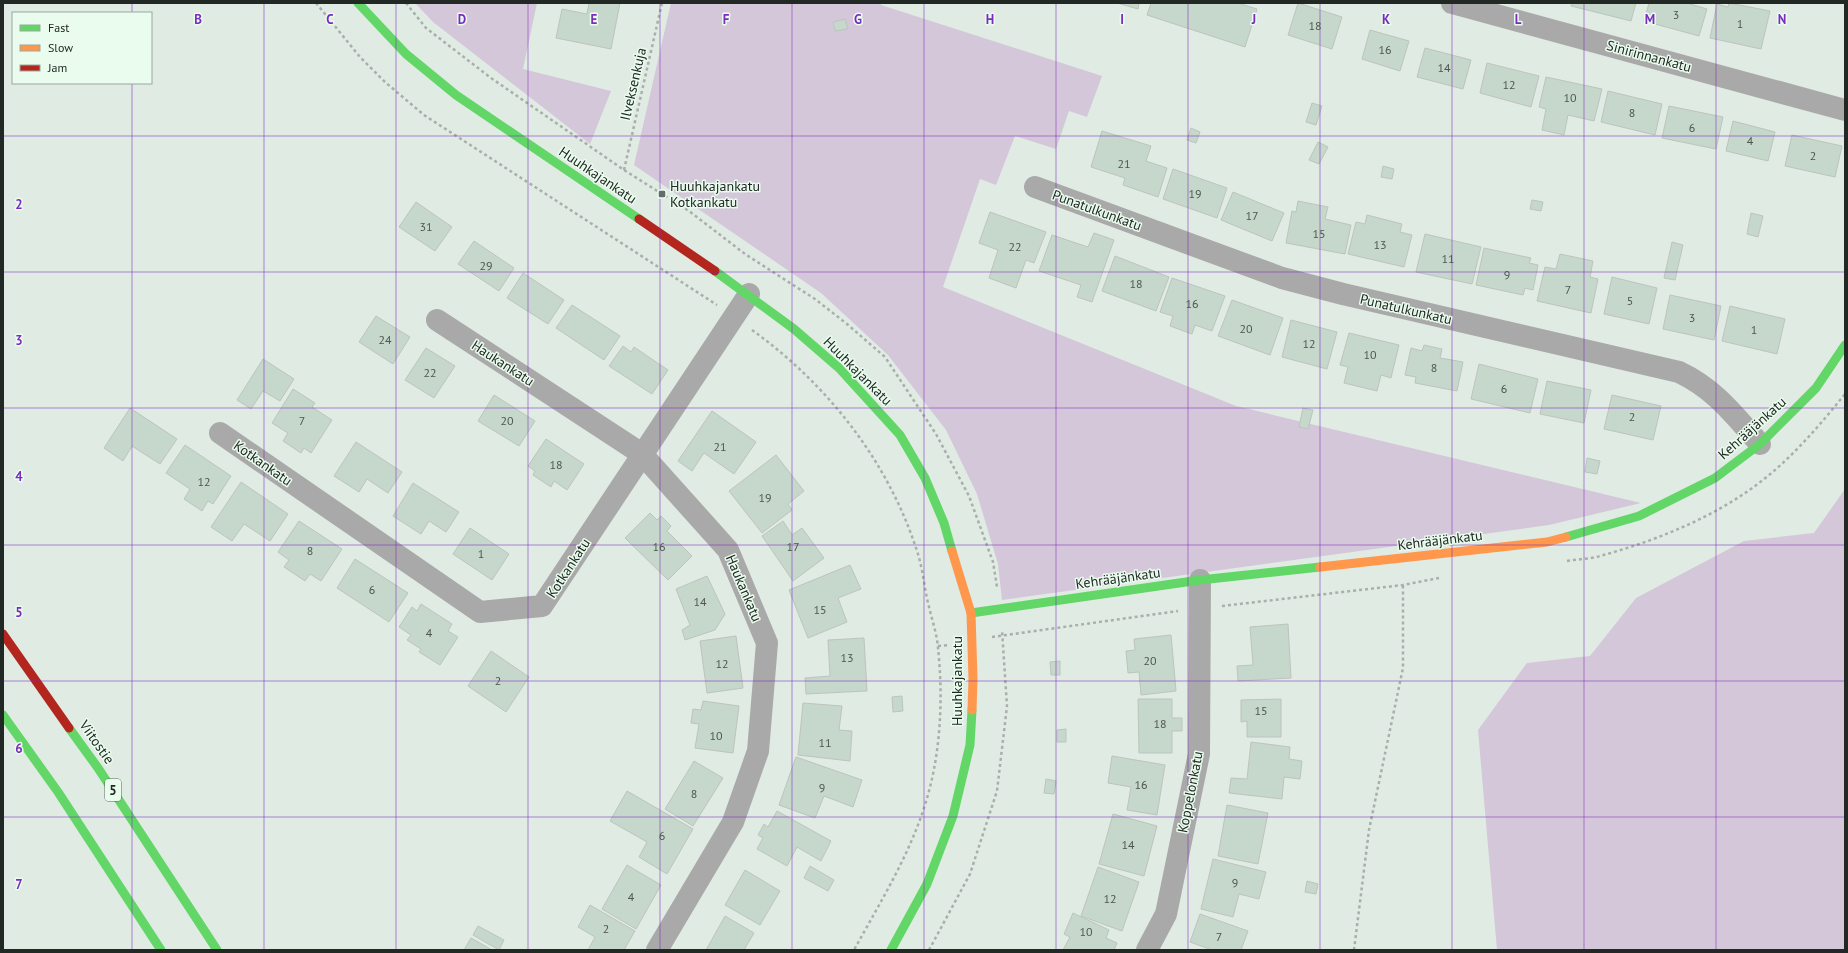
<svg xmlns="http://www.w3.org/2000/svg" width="1848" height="953" font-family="'PT Sans',sans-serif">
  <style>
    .green { fill: #d4c7d9 }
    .building { fill: #c6d7cb; stroke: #bcc4be }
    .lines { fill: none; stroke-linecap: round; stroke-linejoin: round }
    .path { stroke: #aaaeac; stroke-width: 2.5; stroke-dasharray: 3 3; stroke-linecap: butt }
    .street { stroke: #a9a9a9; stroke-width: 22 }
    .fast { stroke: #63d668; stroke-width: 9 }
    .slow { stroke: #ff974d; stroke-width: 9 }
    .jam { stroke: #b3261e; stroke-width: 9 }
    .grid { fill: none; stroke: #7b2cbf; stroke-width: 1; stroke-opacity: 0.55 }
    .poi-dot { fill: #646d67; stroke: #e9fcee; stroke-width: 1.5 }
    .labels { text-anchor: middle; stroke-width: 3; stroke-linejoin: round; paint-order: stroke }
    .number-label { font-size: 12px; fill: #4c564e }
    .shield { fill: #e9fcee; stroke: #5e6861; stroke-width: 1 }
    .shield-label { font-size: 13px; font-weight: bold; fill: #222924 }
    .street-label { font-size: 14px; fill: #222924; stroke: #e9fcee }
    .poi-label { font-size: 14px; fill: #222924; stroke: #e9fcee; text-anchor: start }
    .grid-label { font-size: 13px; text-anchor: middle; font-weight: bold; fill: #7b2cbf; stroke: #e9fcee; stroke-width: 3; stroke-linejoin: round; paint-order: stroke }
  </style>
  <rect width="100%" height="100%" fill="#e0ebe3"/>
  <!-- green -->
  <g class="green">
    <polygon points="415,3 537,3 523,69 611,91 590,144 433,22"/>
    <polygon points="671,3 881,3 881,5 1102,76 1087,117 1069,111 1056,149 1015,136 996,185 980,179 943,287 1236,406 1641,503 1549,525 1002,600 998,564 977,494 946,430 888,355 821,293 634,165"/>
    <polygon points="1845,489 1845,950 1497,950 1478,730 1527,663 1590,656 1636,598 1744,541 1814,533"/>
  </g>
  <!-- building -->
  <g class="building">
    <polygon points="589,3 620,3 611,49 556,38 562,9 587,14"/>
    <polygon points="1117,3 1139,3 1138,9"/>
    <polygon points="1151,3 1238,3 1257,9 1245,47 1147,15"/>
    <polygon points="1298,3 1342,17 1332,49 1288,35"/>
    <polygon points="1572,3 1636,3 1631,21 1571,6"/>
    <polygon points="1649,3 1687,3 1707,9 1699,36 1644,21"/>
    <polygon points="1729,3 1770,11 1761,49 1710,38 1717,4 1728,7"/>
    <polygon points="845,19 848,29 835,31 833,22"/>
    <polygon points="1370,30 1409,41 1400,71 1362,59"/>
    <polygon points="1425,48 1471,60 1463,89 1417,77"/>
    <polygon points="1487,63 1539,76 1531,107 1480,93"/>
    <polygon points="1546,77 1602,89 1594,121 1568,115 1564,135 1542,130 1546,109 1539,107"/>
    <polygon points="1608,91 1662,104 1655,135 1601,122"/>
    <polygon points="1312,103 1322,106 1316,125 1306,122"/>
    <polygon points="1669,106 1723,117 1716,149 1662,138"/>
    <polygon points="1733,121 1775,132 1768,161 1726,151"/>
    <polygon points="1191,128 1200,132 1196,143 1187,140"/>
    <polygon points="1102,131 1151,146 1146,161 1167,168 1158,197 1123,185 1125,178 1091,167"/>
    <polygon points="1792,135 1842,146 1835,177 1785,166"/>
    <polygon points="1318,142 1328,147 1319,164 1309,160"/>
    <polygon points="1383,166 1394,169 1392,179 1381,177"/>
    <polygon points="1173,169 1227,188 1217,218 1163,199"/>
    <polygon points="1233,192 1284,213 1272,241 1221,220"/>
    <polygon points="1532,200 1543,202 1541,211 1530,209"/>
    <polygon points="1298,201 1328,207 1325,219 1351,225 1345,254 1286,243 1292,211 1296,212"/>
    <polygon points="416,202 452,227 435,251 399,227"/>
    <polygon points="990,212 1046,232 1034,263 1026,260 1016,288 989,278 998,250 979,243"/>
    <polygon points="1751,213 1763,216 1758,237 1747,234"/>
    <polygon points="1367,215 1402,224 1400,232 1412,235 1404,267 1348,254 1356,222 1365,224"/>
    <polygon points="1094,233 1114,240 1092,302 1077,297 1081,285 1039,271 1052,235 1088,247"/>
    <polygon points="1425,234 1481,247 1472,284 1416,272"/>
    <polygon points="474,241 514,268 499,291 458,264"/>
    <polygon points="1672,242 1683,245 1675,280 1664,278"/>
    <polygon points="1484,248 1531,258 1529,263 1538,265 1533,290 1525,288 1523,295 1476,285"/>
    <polygon points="1560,254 1593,261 1590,277 1598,279 1591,313 1537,301 1545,267 1556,269"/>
    <polygon points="1115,256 1169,277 1156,311 1102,291"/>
    <polygon points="523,273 564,300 548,324 507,298"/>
    <polygon points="1612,277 1657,288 1649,324 1604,314"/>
    <polygon points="1172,278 1225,296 1212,331 1195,325 1192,334 1170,326 1173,316 1160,312"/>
    <polygon points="1670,295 1721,306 1714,340 1663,329"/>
    <polygon points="1232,300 1283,318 1270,355 1218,336"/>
    <polygon points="572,305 620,336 604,360 556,328"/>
    <polygon points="1730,306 1785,319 1777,354 1722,341"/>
    <polygon points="376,316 410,337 393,364 359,342"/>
    <polygon points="1291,320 1337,332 1327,369 1282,357"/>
    <polygon points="1349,333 1399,345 1391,378 1381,375 1377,391 1344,383 1348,367 1340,365"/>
    <polygon points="1424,345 1442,349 1440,358 1463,362 1457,391 1415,383 1416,377 1405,375 1411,348 1422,351"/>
    <polygon points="623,346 631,352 634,347 668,370 652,394 609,366"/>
    <polygon points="426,348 455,366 434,398 405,380"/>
    <polygon points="263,359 294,379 280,401 263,391 251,409 237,400"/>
    <polygon points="1479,364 1538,379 1530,413 1471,399"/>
    <polygon points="1547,381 1591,390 1584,423 1540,414"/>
    <polygon points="293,389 315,403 312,407 332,420 311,453 304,448 301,453 283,441 288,433 272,423"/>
    <polygon points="494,395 535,421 519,446 478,421"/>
    <polygon points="1612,395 1661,406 1653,440 1604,429"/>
    <polygon points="130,408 177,439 160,464 132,446 123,461 104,448"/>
    <polygon points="1303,408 1313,410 1308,429 1299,427"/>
    <polygon points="712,411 756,442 734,474 704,453 692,471 678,461"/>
    <polygon points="546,439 584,464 567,490 554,481 551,487 533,475 535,471 528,466"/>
    <polygon points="356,442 402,472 388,493 367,479 359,492 334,476"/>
    <polygon points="185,445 231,476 213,504 208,501 202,511 184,499 190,489 166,473"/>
    <polygon points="776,455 804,491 788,504 792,510 762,533 729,491"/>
    <polygon points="1587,458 1600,461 1597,474 1585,472"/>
    <polygon points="241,482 288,514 270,541 244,524 232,541 211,527"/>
    <polygon points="413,483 459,512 446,532 429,521 421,534 393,516"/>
    <polygon points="650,513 657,520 661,516 671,526 667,531 692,556 668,580 625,538"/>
    <polygon points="299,521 342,549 321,581 310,574 305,581 284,567 289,560 278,552"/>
    <polygon points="783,521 792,535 802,528 824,558 793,581 762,536"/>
    <polygon points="470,528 509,554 492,580 453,554"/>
    <polygon points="355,559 408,593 389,622 337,588"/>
    <polygon points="850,565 861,589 838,598 847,622 808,638 789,590"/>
    <polygon points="707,576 725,614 715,630 685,640 682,630 690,625 676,589"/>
    <polygon points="421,604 452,624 448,631 458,637 440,665 419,652 421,649 407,640 411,635 399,627 412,607 417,611"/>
    <polygon points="1288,624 1291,678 1238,681 1237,666 1253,665 1250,627"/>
    <polygon points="1171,635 1176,691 1141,695 1139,672 1128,673 1126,651 1135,650 1134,639"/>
    <polygon points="736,636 743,688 707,693 700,641"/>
    <polygon points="864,638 867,691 806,694 805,678 830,676 828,640"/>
    <polygon points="491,651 529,677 506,712 468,686"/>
    <polygon points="1060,661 1060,675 1051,675 1050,662"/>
    <polygon points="902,696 903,711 893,712 892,697"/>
    <polygon points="1138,699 1172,699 1172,718 1182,718 1182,731 1172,731 1172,753 1139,753"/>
    <polygon points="1281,699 1281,737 1247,737 1247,721 1241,722 1241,700"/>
    <polygon points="703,701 739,706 733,753 695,748 699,724 691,723 693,709 701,710"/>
    <polygon points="803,703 842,706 839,730 852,731 850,761 798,755"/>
    <polygon points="1066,729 1066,742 1057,742 1057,730"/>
    <polygon points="1251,742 1290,747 1289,759 1302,761 1300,779 1284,777 1282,799 1229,793 1231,778 1247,779"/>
    <polygon points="1112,756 1165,765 1157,815 1127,810 1131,787 1108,783"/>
    <polygon points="796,757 862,780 853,807 824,796 815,818 779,805"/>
    <polygon points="694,761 723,778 693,826 665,809"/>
    <polygon points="1046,779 1056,781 1054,794 1044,793"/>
    <polygon points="627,791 693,829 667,874 639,857 647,842 610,821"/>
    <polygon points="1227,805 1268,813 1258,864 1218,856"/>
    <polygon points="777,811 831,841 821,861 797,847 787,866 757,849 763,838 758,835 764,824 768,827"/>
    <polygon points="1113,814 1157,826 1144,876 1099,864"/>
    <polygon points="1213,859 1266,872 1259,899 1239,894 1233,917 1201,909"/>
    <polygon points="627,865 661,885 636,929 602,909"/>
    <polygon points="810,866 834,880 828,891 804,878"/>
    <polygon points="1098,867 1139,882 1122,931 1081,916"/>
    <polygon points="745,870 780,891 760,925 725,905"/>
    <polygon points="1307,881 1318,884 1316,894 1305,892"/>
    <polygon points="590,905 635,931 624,950 588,950 595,937 578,927"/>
    <polygon points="1073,913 1109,930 1106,938 1117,943 1114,950 1063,950 1070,937 1064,934"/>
    <polygon points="1200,914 1248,931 1241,950 1212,950 1190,942"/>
    <polygon points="725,916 754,933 744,950 706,950"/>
    <polygon points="478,926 504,940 499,950 473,935"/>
    <polygon points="471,938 492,950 464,950"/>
  </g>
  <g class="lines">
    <!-- path -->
    <g class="path">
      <polyline points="316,3 360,57 385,82 424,115 717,305"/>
      <polyline points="406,3 426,28 491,78 624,170 689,211 745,254 815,299 847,324 885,357 936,434 969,496 993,562 997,587"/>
      <polyline points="624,170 662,3"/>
      <path d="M 752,330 C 827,384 887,460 916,548 C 923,567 924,588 929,607 C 932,620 937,634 938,648 C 943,695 941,746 929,791 C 914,848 882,899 854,950"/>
      <path d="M 1567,561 C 1578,559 1590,559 1600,556 C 1655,541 1713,518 1759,483 C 1792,458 1819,426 1845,394"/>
      <polyline points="1222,606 1403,585 1439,578"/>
      <polyline points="992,637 1178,611"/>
      <polyline points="938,646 950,645"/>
      <polyline points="929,950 970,874 997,791 1007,706 1002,630"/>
      <polyline points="1354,950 1369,830 1403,668 1403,585"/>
    </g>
    <!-- street -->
    <g class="street">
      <polyline points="1452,3 1845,110"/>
      <path d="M 1035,187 L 1282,278 L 1343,294 L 1679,372 C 1715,389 1734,415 1760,444"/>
      <polyline points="437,320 642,454 728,550 767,643 758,751 733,822 657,950"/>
      <polyline points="220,433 480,612 542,606 749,294"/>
      <polyline points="1147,950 1166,914 1199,754 1200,580"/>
    </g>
    <!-- fast -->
    <g class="fast">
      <polyline points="358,3 406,54 456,95 639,219"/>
      <polyline points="715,271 794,329 839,368 900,435 925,478 944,523 952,551"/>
      <polyline points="1566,537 1639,516 1715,478 1760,444 1816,388 1845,345"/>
      <polyline points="971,613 1200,580 1320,567"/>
      <polyline points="3,715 58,792 161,950"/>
      <polyline points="69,728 98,768 217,950"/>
      <polyline points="891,950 927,884 953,816 970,745 972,710"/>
    </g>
    <!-- slow -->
    <g class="slow">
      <polyline points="952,551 971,613 973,679 972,710"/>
      <polyline points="1320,567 1547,542 1566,537"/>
    </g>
    <!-- jam -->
    <g class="jam">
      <polyline points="639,219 715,271"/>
      <polyline points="3,634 69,728"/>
    </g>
  </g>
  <!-- grid -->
  <path class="grid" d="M 132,3 L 132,13M 264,3 L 264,950M 396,3 L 396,950M 528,3 L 528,950M 660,3 L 660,950M 792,3 L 792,950M 924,3 L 924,950M 1056,3 L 1056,950M 1188,3 L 1188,950M 1320,3 L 1320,950M 1452,3 L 1452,950M 1584,3 L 1584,950M 1716,3 L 1716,950M 132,83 L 132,950M 3,136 L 1845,136M 3,272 L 1845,272M 3,408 L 1845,408M 3,545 L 1845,545M 3,681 L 1845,681M 3,817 L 1845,817"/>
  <!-- markers -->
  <rect class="poi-dot" x="658" y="190" width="8" height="8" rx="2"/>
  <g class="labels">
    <!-- number labels -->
    <g class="number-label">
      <text x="1676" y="19">3</text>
      <text x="1740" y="28">1</text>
      <text x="1315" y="30">18</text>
      <text x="1385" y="54">16</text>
      <text x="1444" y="72">14</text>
      <text x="1509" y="89">12</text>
      <text x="1570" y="102">10</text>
      <text x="1632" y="117">8</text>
      <text x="1692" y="132">6</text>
      <text x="1750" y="145">4</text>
      <text x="1813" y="160">2</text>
      <text x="1124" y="168">21</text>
      <text x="1195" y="198">19</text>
      <text x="1252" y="220">17</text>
      <text x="426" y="231">31</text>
      <text x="1319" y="238">15</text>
      <text x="1380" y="249">13</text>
      <text x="1015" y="251">22</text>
      <text x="1448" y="263">11</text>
      <text x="486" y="270">29</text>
      <text x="1507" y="279">9</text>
      <text x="1136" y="288">18</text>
      <text x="1568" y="294">7</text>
      <text x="1630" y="305">5</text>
      <text x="1192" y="308">16</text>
      <text x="1692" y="322">3</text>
      <text x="1246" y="333">20</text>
      <text x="1754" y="334">1</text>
      <text x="385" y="344">24</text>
      <text x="1309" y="348">12</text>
      <text x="1370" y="359">10</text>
      <text x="1434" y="372">8</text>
      <text x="430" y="377">22</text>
      <text x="1504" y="393">6</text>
      <text x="1632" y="421">2</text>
      <text x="302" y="425">7</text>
      <text x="507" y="425">20</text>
      <text x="720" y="451">21</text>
      <text x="556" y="469">18</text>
      <text x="204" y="486">12</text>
      <text x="765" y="502">19</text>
      <text x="659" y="551">16</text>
      <text x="793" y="551">17</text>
      <text x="310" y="555">8</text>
      <text x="481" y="558">1</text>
      <text x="372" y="594">6</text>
      <text x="700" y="606">14</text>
      <text x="820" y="614">15</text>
      <text x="429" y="637">4</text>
      <text x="847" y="662">13</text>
      <text x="1150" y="665">20</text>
      <text x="722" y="668">12</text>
      <text x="498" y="685">2</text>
      <text x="1261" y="715">15</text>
      <text x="1160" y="728">18</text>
      <text x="716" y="740">10</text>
      <text x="825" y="747">11</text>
      <text x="1141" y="789">16</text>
      <text x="822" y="792">9</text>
      <text x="694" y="798">8</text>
      <text x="662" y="840">6</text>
      <text x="1128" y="849">14</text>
      <text x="1235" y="887">9</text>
      <text x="631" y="901">4</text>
      <text x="1110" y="903">12</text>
      <text x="606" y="933">2</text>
      <text x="1086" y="936">10</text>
      <text x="1219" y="941">7</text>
    </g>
    <!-- shield labels -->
    <rect class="shield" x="105" y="779" width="16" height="22" rx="3"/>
    <g class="shield-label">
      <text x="113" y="795">5</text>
    </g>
    <!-- street labels -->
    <g class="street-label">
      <text transform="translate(1649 56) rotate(15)" y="5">Sinirinnankatu</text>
      <text transform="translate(633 84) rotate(-77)" y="5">Ilveksenkuja</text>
      <text transform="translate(598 175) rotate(34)" y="5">Huuhkajankatu</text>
      <text transform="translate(1097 210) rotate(20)" y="5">Punatulkunkatu</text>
      <text transform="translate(1406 309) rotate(13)" y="5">Punatulkunkatu</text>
      <text transform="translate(503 363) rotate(33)" y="5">Haukankatu</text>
      <text transform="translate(858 371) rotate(45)" y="5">Huuhkajankatu</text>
      <text transform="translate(1752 428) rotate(-42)" y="5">Kehrääjänkatu</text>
      <text transform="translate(263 463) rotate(35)" y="5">Kotkankatu</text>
      <text transform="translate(1440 540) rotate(-7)" y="5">Kehrääjänkatu</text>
      <text transform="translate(568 568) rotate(-57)" y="5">Kotkankatu</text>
      <text transform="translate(1118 578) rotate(-8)" y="5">Kehrääjänkatu</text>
      <text transform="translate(744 588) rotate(67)" y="5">Haukankatu</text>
      <text transform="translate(957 681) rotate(-90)" y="5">Huuhkajankatu</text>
      <text transform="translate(97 742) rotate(55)" y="5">Viitostie</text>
      <text transform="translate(1190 792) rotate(-79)" y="5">Koppelonkatu</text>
    </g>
    <!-- poi labels -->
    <g class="poi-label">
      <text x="670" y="191">Huuhkajankatu<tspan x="670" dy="16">Kotkankatu</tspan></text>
    </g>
  </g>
  <g class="grid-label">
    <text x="198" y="24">B</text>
    <text x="330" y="24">C</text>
    <text x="462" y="24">D</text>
    <text x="594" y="24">E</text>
    <text x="726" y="24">F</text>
    <text x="858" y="24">G</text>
    <text x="990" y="24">H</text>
    <text x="1122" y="24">I</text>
    <text x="1254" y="24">J</text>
    <text x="1386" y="24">K</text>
    <text x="1518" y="24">L</text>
    <text x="1650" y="24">M</text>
    <text x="1782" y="24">N</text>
    <text x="19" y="209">2</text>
    <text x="19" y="345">3</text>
    <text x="19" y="481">4</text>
    <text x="19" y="617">5</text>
    <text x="19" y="753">6</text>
    <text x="19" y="889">7</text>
  </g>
  <!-- border -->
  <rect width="1848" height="953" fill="none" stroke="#222924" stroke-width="8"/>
  <!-- legend -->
  <rect x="12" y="12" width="140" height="72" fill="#e9fcee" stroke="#99a89d"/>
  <rect x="20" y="25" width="20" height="6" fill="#63d668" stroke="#99a89d"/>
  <text x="48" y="32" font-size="12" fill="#222924">Fast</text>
  <rect x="20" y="45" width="20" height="6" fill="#ff974d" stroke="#99a89d"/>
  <text x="48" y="52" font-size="12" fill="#222924">Slow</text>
  <rect x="20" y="65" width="20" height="6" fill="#b3261e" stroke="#99a89d"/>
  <text x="48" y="72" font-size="12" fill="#222924">Jam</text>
</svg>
